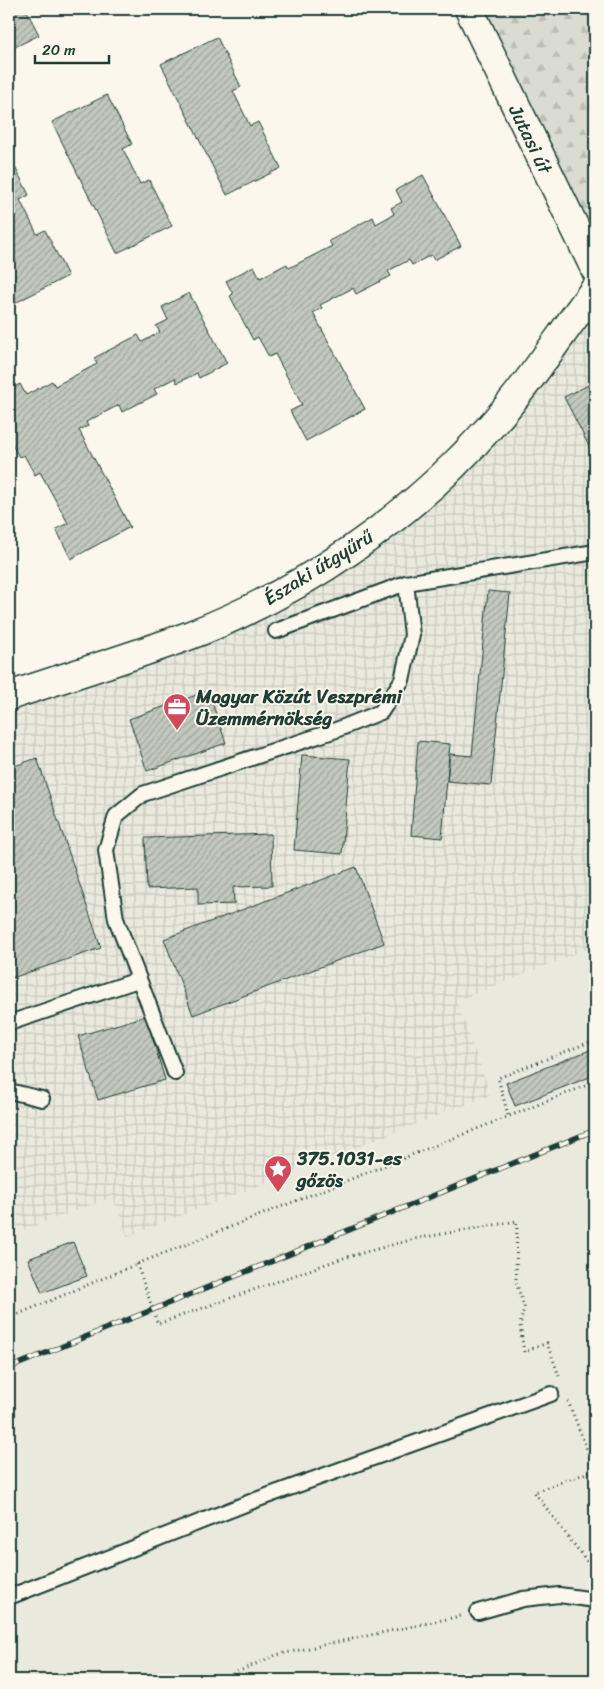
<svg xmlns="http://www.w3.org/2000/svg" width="604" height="1689" font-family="Sriracha,sans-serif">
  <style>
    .built { fill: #eae9de }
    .industrial { fill: url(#industrial-grid) }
    .forest { fill: url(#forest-firs); stroke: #7d8c82 }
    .building { fill: url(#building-hatch); stroke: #1f3d34 }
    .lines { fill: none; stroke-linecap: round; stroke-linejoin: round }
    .lane-casing { stroke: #1f3d34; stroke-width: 18 }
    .secondary-casing { stroke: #1f3d34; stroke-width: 31 }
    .primary-casing { stroke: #1f3d34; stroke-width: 31 }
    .path { stroke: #1f3d34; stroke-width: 3; stroke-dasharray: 1 4; stroke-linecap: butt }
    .lane { stroke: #fbf7ec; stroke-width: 14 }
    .secondary { stroke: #fbf7ec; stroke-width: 28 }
    .primary { stroke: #fbf7ec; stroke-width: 28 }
    .rail-casing { stroke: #1f3d34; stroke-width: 5.5 }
    .rail { stroke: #fbf7ec; stroke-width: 4; stroke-dasharray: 11; stroke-linecap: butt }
    .labels { text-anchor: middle; stroke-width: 4; stroke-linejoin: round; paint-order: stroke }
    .street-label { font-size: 19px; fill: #1f3d34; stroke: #fbf7ec }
    .poi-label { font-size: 19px; font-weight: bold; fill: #1f3d34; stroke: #fbf7ec; text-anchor: start }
  </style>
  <defs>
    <pattern id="industrial-grid" width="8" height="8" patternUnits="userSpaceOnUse" patternTransform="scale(1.25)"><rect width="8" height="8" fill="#eae9de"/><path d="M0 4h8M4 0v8" fill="none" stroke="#c8c9bf"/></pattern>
    <pattern id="forest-firs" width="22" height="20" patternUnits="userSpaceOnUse" patternTransform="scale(1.25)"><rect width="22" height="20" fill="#dbdcd1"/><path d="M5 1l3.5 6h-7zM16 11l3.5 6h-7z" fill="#bcbeb4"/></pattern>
    <pattern id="building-hatch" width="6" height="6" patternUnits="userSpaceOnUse" patternTransform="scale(1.25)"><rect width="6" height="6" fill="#c4c9be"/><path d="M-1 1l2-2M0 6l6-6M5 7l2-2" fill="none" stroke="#9fa49b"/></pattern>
  </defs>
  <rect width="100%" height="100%" fill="#fbf7ec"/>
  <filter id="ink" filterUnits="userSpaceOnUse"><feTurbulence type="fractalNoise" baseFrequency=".02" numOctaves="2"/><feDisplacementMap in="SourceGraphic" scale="10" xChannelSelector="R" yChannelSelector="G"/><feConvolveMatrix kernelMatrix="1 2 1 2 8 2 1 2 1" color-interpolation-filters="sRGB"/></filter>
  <g filter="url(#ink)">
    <!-- built -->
    <polygon class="built" points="595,946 595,1680 9,1680 9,1235 113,1196 127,1237 491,1095 457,1001"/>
    <!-- industrial -->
    <polygon class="industrial" points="595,279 595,946 457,1001 491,1095 127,1237 113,1197 9,1235 9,690 253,609 433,487"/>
    <!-- forest -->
    <polygon class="forest" points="499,9 595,9 595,279 470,29"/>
    <!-- building -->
    <g class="building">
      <polygon points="9,9 26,9 39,35 9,50"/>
      <polygon points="217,37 241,87 233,91 250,126 258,122 281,168 227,195 161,64"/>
      <polygon points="107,95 132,144 123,149 140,184 149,180 172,226 117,253 52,122"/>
      <polygon points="9,155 29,195 20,200 37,234 45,230 68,276 13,304 9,294"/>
      <polygon points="423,175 461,246 434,260 431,255 412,265 409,260 388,271 391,276 356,294 353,288 320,305 322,308 313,313 365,409 306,441 290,411 302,405 275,354 269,357 258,337 253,340 230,296 233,294 226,281 254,266 260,278 287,264 289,268 332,246 329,241 373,217 376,224 394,214 391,208 402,202 396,190"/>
      <polygon points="189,293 227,363 199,378 197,373 177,383 175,378 154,389 157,394 122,412 119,405 86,422 88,426 79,430 130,527 71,559 56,529 68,523 40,472 35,475 24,455 19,457 9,439 9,390 20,384 26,395 52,381 55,386 97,364 94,358 138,335 142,342 160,332 156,326 168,320 162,307"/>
      <polygon points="595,382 595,458 564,397"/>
      <polygon points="488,591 510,593 491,785 447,781 450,754 472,756"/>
      <polygon points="208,691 226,743 147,771 129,719"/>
      <polygon points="418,741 450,744 442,838 411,835"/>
      <polygon points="302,755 350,759 342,854 294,850"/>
      <polygon points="37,758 101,948 9,979 9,768"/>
      <polygon points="271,834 272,886 233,887 234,904 198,905 198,887 147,889 145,838"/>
      <polygon points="356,867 384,943 193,1015 164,939"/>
      <polygon points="146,1016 165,1080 98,1100 78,1036"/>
      <polygon points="595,1048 595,1075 515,1106 506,1083"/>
      <polygon points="73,1242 87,1276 42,1293 28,1259"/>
    </g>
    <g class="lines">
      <!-- lane casing -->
      <g class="lane-casing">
        <g id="lane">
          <polyline points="276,631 406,583 595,552"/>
          <polyline points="9,1023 138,980"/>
          <polyline points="175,1073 116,919 106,850 116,816 143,794 336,730 381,712 402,680 412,635 406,583"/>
          <polyline points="9,1091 42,1099"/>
          <polyline points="9,1597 253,1501 551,1394"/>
          <polyline points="478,1612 523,1599 559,1595 595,1600"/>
        </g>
      </g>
      <!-- secondary casing -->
      <g class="secondary-casing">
        <polyline id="secondary" points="469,9 595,269"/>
      </g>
      <!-- primary casing -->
      <g class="primary-casing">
        <path id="primary" d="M 9,696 C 68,676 129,658 188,636 C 303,592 409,519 490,427 C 529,384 560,335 595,289"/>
      </g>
      <!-- path -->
      <g class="path">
        <polyline points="508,1115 498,1078 595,1040"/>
        <polyline points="137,1264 158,1324 340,1259 414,1239 517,1221 516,1282 524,1307 520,1325 524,1352 547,1343 559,1376"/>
        <polyline points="9,1318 137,1264 595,1082"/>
        <polyline points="568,1401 595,1470 534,1492 595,1572"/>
        <polyline points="219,1680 276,1655 461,1616"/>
      </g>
      <!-- lane -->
      <use href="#lane" class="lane"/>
      <!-- secondary -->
      <use href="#secondary" class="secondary"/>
      <!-- primary -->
      <use href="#primary" class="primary"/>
      <!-- rail casing -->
      <g class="rail-casing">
        <polyline id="rail" points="9,1368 595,1130"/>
      </g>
      <!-- rail -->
      <use href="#rail" class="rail"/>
    </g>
  </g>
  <!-- icons -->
  <defs>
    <g id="office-pin" transform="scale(1.4375)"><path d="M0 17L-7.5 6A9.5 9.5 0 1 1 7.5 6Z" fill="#d1495b" stroke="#fbf7ec"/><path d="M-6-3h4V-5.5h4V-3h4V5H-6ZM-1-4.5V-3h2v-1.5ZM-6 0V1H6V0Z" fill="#fff"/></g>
    <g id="sight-pin" transform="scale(1.4375)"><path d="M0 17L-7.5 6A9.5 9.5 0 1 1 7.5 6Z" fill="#d1495b" stroke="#fbf7ec"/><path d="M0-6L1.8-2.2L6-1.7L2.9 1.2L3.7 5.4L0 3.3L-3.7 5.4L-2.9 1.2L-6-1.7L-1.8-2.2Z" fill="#fff"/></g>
  </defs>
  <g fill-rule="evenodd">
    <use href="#office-pin" x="177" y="707"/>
    <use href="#sight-pin" x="278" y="1169"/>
  </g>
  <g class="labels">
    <!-- street labels -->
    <g class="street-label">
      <text transform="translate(531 139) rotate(64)" y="7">Jutasi út</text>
      <text transform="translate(318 567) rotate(-32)" y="7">Északi útgyűrű</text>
    </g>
    <!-- poi labels -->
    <g class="poi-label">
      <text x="196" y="703">Magyar Közút Veszprémi<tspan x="196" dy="22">Üzemmérnökség</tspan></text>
      <text x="297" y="1165">375.1031-es<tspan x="297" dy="22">gőzös</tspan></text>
    </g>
  </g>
  <!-- margin -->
  <rect width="604" height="1689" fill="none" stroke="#fbf7ec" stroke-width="30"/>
  <rect x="15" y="15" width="574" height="1659" fill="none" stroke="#1f3d34" stroke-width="2" filter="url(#ink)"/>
  <!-- scale -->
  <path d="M35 55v8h74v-8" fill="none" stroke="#1f3d34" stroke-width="2.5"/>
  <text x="42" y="55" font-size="15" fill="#1f3d34" stroke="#fbf7ec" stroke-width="4" paint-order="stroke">20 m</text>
</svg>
